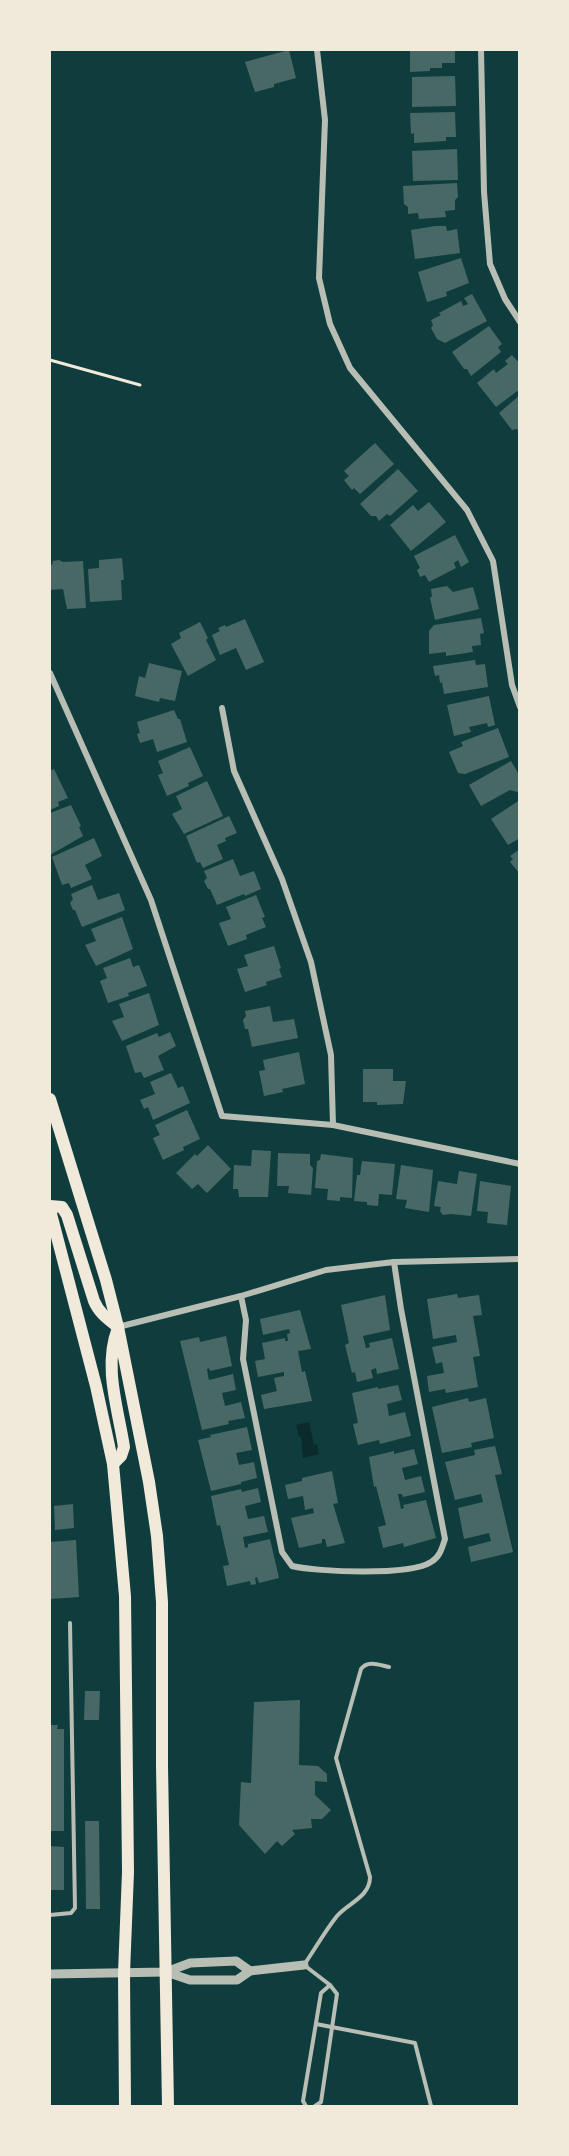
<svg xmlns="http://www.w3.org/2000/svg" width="569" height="2156" font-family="'Varela Round',sans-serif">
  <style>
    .water { fill: #0a2a2b }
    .building { fill: #486865 }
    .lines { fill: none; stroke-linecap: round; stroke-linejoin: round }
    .path { stroke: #f1e9da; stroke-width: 3 }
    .service { stroke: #b8beb3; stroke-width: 4 }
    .minor { stroke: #b8beb3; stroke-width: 6 }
    .tertiary { stroke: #b8beb3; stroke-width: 9 }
    .primary { stroke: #f1e9da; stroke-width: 12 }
  </style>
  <rect width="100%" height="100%" fill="#0f3d3e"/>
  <!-- water -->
  <polygon class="water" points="309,1422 314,1445 317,1444 319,1454 303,1458 301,1437 299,1437 296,1425"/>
  <!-- building -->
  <g class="building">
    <polygon points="289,50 296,78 274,84 274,87 255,92 245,62"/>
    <polygon points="410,50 455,50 455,63 442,63 442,68 430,68 430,71 410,72"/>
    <polygon points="455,76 456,106 412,107 412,77"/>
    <polygon points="455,112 456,137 446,137 446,141 414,143 414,133 411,134 410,113"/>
    <polygon points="457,149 458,180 413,181 412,151"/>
    <polygon points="457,183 458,197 455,200 455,210 445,211 446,217 419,219 418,213 408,214 408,207 404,204 403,186"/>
    <polygon points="435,226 446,226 447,231 457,229 460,253 415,259 411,230"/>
    <polygon points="461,258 469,283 446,292 447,296 427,302 418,272"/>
    <polygon points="472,294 487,321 445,343 437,339 431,328 433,325 431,320 441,315 439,313 461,301 463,306 468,304 464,298"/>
    <polygon points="489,326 502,344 498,347 501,352 471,376 467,369 464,369 452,352"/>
    <polygon points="512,355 520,364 520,389 496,407 477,383 494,369 496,373 508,364 505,361"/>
    <polygon points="520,395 520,432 517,429 512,430 499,413"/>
    <polygon points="375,443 394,464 360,494 354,488 352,490 344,480 349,476 344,471"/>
    <polygon points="398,469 418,491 390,516 387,514 379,521 376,516 371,516 360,504"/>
    <polygon points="429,502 446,522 411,551 390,525 413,505 418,511"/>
    <polygon points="455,535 469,562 461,567 458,560 454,563 456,568 429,582 425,575 420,577 417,570 420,568 414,556"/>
    <polygon points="122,558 124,580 121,580 122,600 90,602 88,569 99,568 99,560"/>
    <polygon points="59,560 63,562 83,561 86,608 67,609 63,589 50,590 50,565 52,565 53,561"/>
    <polygon points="447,586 453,592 473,587 479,609 435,620 430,598 432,596 431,589"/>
    <polygon points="481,618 484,633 480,634 481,645 472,646 473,652 446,656 446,652 429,654 429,631 434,625"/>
    <polygon points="245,619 264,662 246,670 236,648 220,655 212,635 220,631 218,628 225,625 226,627"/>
    <polygon points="200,622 208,638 206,640 216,660 188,676 171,644 181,638 179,633"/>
    <polygon points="475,660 476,665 485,664 488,687 444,694 442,682 440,683 439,675 435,676 433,666"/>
    <polygon points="149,663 182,671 175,701 160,698 159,702 135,696 139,676 145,678"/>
    <polygon points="489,696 495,725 488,727 487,723 469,727 471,732 454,736 447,705"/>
    <polygon points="174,710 178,719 180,719 187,742 157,752 153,739 140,743 137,734 140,733 137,722"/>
    <polygon points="498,728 509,757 465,774 458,773 449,752 463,746 461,742"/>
    <polygon points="190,747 203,776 188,783 189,786 167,796 158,775 163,773 158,761"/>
    <polygon points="511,761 520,776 520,790 517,792 510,790 481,806 469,785"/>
    <polygon points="54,769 68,798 58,802 59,806 50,810 50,771"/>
    <polygon points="207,781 223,816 184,834 172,814 182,809 176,796"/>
    <polygon points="520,800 520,838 508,845 491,819"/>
    <polygon points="71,805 81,826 79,827 83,836 50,855 50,813"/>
    <polygon points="229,816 237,833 225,838 226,841 217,845 223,859 203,868 200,862 197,863 186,836"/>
    <polygon points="94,838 102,856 85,865 92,879 71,888 69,883 62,885 52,857"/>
    <polygon points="520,849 520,874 510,862 513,859 510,856"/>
    <polygon points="233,859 240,876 254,871 261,889 245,896 244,894 217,905 210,889 208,889 204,881 207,878 204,871"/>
    <polygon points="92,885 98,900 119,893 125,910 82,927 75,910 73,910 70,903 73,899 71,894"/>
    <polygon points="256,895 265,917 262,918 266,927 246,935 247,939 228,946 219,923 231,919 226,907"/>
    <polygon points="122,917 133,949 96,966 85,945 96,941 91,929"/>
    <polygon points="274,946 281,968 279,969 282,977 266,982 267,985 245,992 237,969 248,966 244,955"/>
    <polygon points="130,958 133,967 139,965 147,986 128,993 129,996 108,1003 100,981 107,978 103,968"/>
    <polygon points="149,993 159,1025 122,1041 112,1021 124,1017 119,1004"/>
    <polygon points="270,1006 273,1022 294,1019 298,1038 252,1047 248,1029 245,1029 243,1020 246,1016 245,1011"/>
    <polygon points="170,1032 176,1046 158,1056 164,1070 144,1078 141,1072 135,1073 126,1046 157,1033 159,1037"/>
    <polygon points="299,1052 305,1084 282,1089 283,1092 264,1096 259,1071 265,1070 263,1060"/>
    <polygon points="363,1069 393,1069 393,1081 406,1081 403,1104 377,1105 377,1102 363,1102"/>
    <polygon points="171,1073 178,1088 183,1086 190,1103 153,1120 148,1107 144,1109 140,1100 155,1094 150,1082"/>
    <polygon points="187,1110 200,1139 183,1147 184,1150 163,1160 153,1138 160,1135 155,1125"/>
    <polygon points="208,1145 231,1169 207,1193 198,1184 192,1189 176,1173 195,1154 197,1156"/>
    <polygon points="252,1150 271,1151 268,1197 239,1197 238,1189 233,1189 234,1165 251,1166"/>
    <polygon points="278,1153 310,1154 310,1165 313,1168 311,1195 288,1193 289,1186 277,1186"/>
    <polygon points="321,1154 353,1158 352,1198 340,1197 340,1201 327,1200 328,1189 315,1188 317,1161 320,1160"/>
    <polygon points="362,1161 395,1164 392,1195 379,1194 378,1206 367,1205 367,1202 354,1201 357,1175 360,1175"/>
    <polygon points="401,1165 433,1170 429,1212 405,1208 407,1200 396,1199"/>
    <polygon points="459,1171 477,1174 471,1216 451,1214 443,1215 440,1211 441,1207 434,1206 438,1181 457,1184"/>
    <polygon points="480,1181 511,1186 507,1225 487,1223 488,1212 477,1211"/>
    <polygon points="457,1294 458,1298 479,1295 482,1315 473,1316 480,1356 473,1357 478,1387 446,1393 445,1389 429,1392 427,1376 444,1373 442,1362 436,1364 432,1347 457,1342 456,1335 433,1339 427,1299"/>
    <polygon points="385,1295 390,1330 363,1336 366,1348 370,1347 369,1343 392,1338 399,1369 377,1374 376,1368 371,1370 373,1378 357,1382 355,1372 352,1373 345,1345 349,1343 341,1305"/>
    <polygon points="300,1310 311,1349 298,1351 302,1372 305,1371 312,1401 264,1409 261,1395 277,1391 274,1378 284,1376 284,1372 258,1377 255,1361 265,1359 262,1343 285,1338 285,1341 288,1341 287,1334 290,1333 289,1329 263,1335 260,1319"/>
    <polygon points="226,1336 232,1366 210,1371 209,1368 207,1369 208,1376 209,1380 233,1374 236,1390 222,1393 225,1406 241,1402 245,1418 228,1421 229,1424 202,1430 180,1341 199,1337 200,1342"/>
    <polygon points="398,1385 402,1400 387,1404 389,1416 405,1412 411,1436 380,1444 379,1440 358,1445 353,1424 358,1423 352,1393 378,1387 378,1389"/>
    <polygon points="468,1398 469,1402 486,1398 494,1438 471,1443 472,1447 442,1453 432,1407"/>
    <polygon points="247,1427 252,1450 236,1453 239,1465 254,1462 257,1478 241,1482 241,1484 211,1491 198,1440 211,1437 210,1435"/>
    <polygon points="495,1446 502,1474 495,1475 513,1552 471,1562 468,1547 491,1541 489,1533 464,1539 458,1508 483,1502 481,1494 455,1500 445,1462 475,1455 474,1450"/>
    <polygon points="414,1449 418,1464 402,1468 405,1480 421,1476 425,1492 403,1497 402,1494 398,1494 401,1509 404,1508 403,1505 426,1500 436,1538 404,1547 403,1543 383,1548 378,1527 386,1525 376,1486 374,1487 369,1457 394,1451 394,1454"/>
    <polygon points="332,1471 338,1503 333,1504 345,1543 327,1547 325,1539 322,1539 322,1543 299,1548 291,1518 314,1513 313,1508 305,1510 303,1496 288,1499 285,1485 302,1481 302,1478"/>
    <polygon points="258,1488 261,1502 245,1506 248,1519 264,1516 268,1532 243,1537 245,1548 248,1547 248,1544 270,1539 279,1578 259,1583 257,1577 255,1578 256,1584 251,1585 250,1581 227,1586 223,1566 229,1565 220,1525 217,1526 211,1496 241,1489 242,1492"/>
    <polygon points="73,1504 74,1528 55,1530 54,1506"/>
    <polygon points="76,1540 79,1597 50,1599 50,1542"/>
    <polygon points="85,1691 100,1691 99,1720 84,1720"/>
    <polygon points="300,1700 299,1765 318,1766 327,1774 327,1782 315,1781 315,1795 331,1810 322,1819 311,1819 312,1828 292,1830 295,1834 282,1846 277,1841 265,1854 239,1825 241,1782 251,1783 254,1702"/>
    <polygon points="50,1725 58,1725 57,1729 64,1729 64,1831 50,1831"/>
    <polygon points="85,1821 99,1821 100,1909 86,1909"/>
    <polygon points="50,1846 64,1847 64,1890 51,1890"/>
  </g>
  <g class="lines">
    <!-- path -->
    <polyline class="path" points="50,360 140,385"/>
    <!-- service -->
    <g class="service">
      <polyline points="50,1915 71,1913 75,1908 70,1623"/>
      <polyline points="316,2024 415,2043 431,2106"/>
      <polyline points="306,2106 303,2101 321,1993 330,1985"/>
      <path d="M 315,2106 L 321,2102 L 337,1994 L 330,1985 L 304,1965 C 315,1949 325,1931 337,1916 C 348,1903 370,1897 370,1877 L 336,1758 L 361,1669 C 368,1660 379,1665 389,1667"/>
    </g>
    <!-- minor -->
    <g class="minor">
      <polyline points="317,50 325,120 319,278 330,324 350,368 467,510 493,561 512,685 520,707"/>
      <polyline points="481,50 484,192 490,264 505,299 520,322"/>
      <polyline points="50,673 151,900 222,1116 333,1125 520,1164"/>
      <polyline points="222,708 234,771 282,879 311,962 331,1055 333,1125"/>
      <path d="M 241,1296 L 246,1320 L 243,1359 L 282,1552 L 292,1566 C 317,1572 410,1576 431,1562 C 440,1557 442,1548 445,1539 L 401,1309 L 394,1262"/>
      <polyline points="118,1327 241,1296 326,1270 394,1262 520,1259"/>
    </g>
    <!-- tertiary -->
    <g class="tertiary">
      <polyline points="166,1972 190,1980 237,1980 250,1971 304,1965"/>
      <polyline points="50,1974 166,1972 190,1963 236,1961 250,1971"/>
    </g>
    <!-- primary -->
    <g class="primary">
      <polyline points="50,1099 106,1280 118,1327 149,1482 157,1536 162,1602 162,1766 168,2106"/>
      <path d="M 50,1206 L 62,1207 L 67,1215 L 94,1301 C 99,1313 108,1319 118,1327"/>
      <polyline points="50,1210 96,1386 113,1464 125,1596 128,1872 124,1973 125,2106"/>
      <path d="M 113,1464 L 121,1456 L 124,1447 C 118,1408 103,1366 118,1328"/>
    </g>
  </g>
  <!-- border -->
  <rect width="569" height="2156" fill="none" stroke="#f1e9da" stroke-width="102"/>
</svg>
